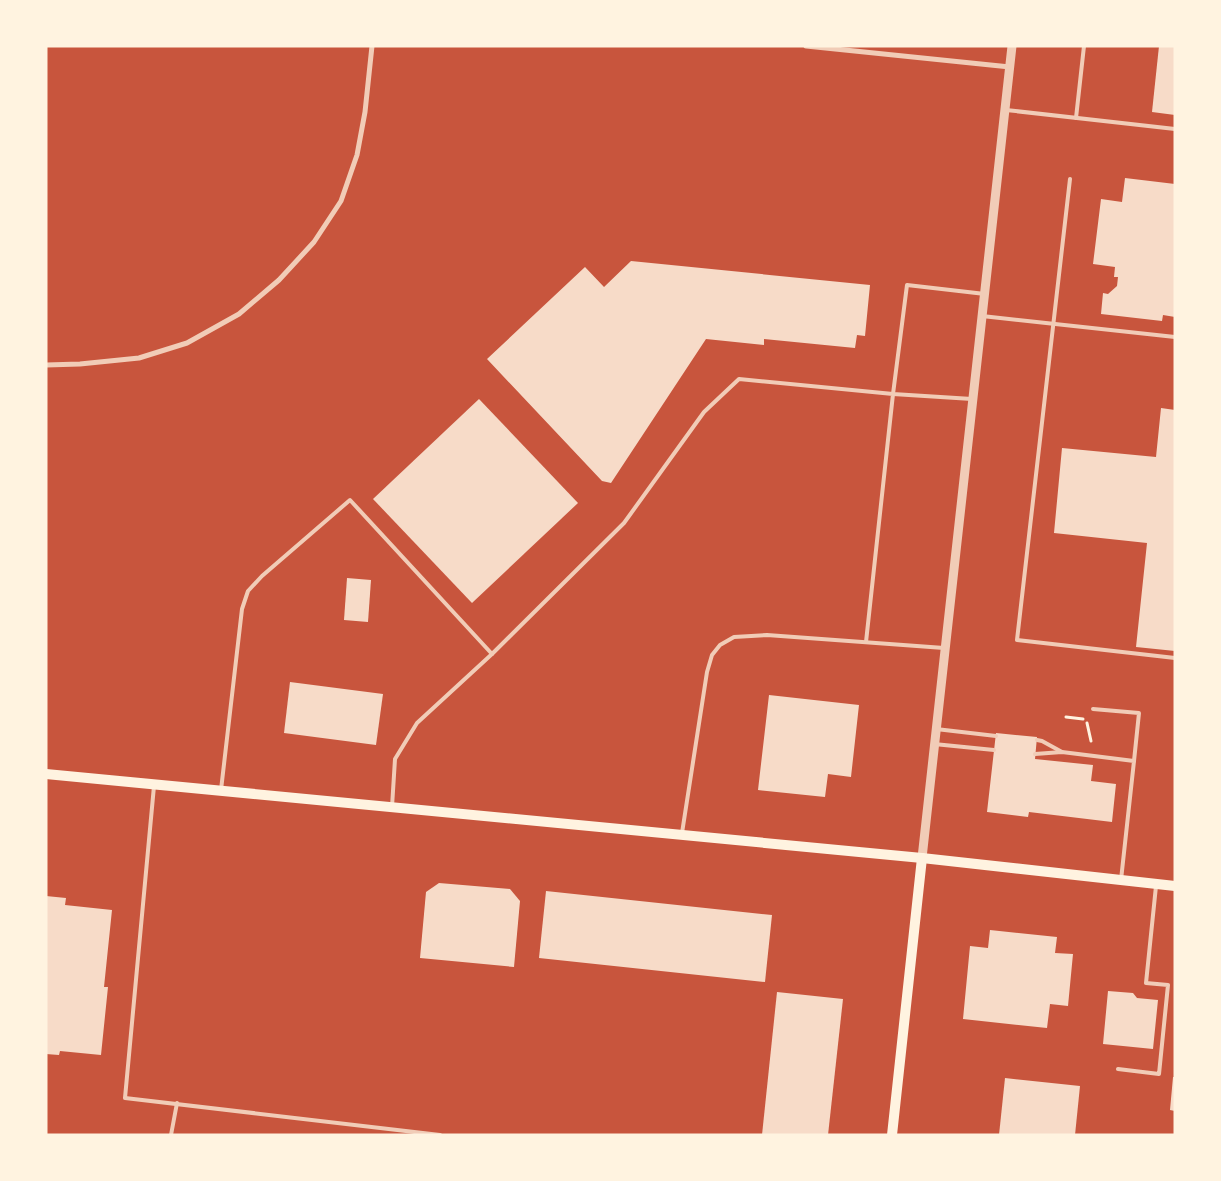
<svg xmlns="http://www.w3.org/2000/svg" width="1221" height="1181" font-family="Lato,sans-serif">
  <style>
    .building { fill: #f7dbc8 }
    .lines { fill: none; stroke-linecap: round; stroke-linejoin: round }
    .path { stroke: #fff3e0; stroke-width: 3 }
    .service { stroke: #f1ccb7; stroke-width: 4 }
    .minor { stroke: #f1ccb7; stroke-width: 5 }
    .tertiary { stroke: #f1ccb7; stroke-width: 9 }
    .secondary { stroke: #fff3e0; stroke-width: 10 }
  </style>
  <rect width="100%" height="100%" fill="#c8553d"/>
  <!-- building -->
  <g class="building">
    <polygon points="1159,46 1175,46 1175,115 1152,112"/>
    <polygon points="1125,178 1175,184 1175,317 1163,315 1162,321 1101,314 1103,293 1108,294 1117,286 1118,277 1114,277 1115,267 1093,264 1101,199 1122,202"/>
    <polygon points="631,261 870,285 865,336 857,335 855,348 764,339 764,345 706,339 611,483 602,481 487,359 585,267 604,287"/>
    <polygon points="479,399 578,503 472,603 373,499"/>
    <polygon points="1161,408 1175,410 1175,651 1136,647 1147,543 1054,533 1062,448 1156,457"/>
    <polygon points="347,578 371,580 368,622 344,620"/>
    <polygon points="290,682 383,694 376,745 284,733"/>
    <polygon points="769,695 859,705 851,777 828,774 825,797 758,790"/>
    <polygon points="996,733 1037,737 1035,759 1093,765 1091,781 1116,784 1112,822 1029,812 1028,817 987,812"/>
    <polygon points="439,883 510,889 520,901 514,967 420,958 426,892"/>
    <polygon points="546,891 772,915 765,982 539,958"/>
    <polygon points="46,896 66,898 65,905 112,910 104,987 108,987 101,1055 60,1051 59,1055 46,1054"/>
    <polygon points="990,930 1057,937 1055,953 1073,954 1068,1006 1050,1004 1047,1028 963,1019 970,946 988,948"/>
    <polygon points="1108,991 1133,993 1137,998 1158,1000 1153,1049 1103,1044"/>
    <polygon points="777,992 843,999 828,1135 762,1135"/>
    <polygon points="1173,1077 1175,1077 1175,1111 1170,1110"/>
    <polygon points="1005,1078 1080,1086 1075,1135 999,1135"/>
  </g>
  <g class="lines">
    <!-- path -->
    <g class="path">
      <polyline points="1066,717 1083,719"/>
      <polyline points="1087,723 1091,741"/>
    </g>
    <!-- service -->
    <g class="service">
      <polyline points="1006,110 1175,129"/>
      <polyline points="1076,118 1084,46"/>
      <polyline points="1070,179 1017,640 1175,658"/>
      <polyline points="982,316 1175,337"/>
      <polyline points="972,399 893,394 907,285 985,294"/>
      <polyline points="1093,709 1139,713 1134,761"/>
      <polyline points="936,729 996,736"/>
      <polyline points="1037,740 1042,741 1062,752"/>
      <polyline points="934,744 994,750"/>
      <polyline points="1035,754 1062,752 1134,761 1121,880"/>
      <polyline points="154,786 125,1098 440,1135"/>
      <polyline points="221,790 242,609 248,591 262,576 350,500 492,654 624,523 704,412 739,379 893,394 866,642"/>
      <polyline points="392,807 395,759 417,723 492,654"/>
      <polyline points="682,833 707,672 712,655 720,645 734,637 767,635 944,648"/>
      <polyline points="1118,1069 1159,1074 1168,985 1146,983 1156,886"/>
      <polyline points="171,1135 177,1103"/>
    </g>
    <!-- minor -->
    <g class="minor">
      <polyline points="806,46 1010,67"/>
      <polyline points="46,365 80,364 139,358 187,343 239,314 279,280 314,242 341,201 357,155 365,112 372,46"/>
    </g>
    <!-- tertiary -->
    <polyline class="tertiary" points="922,858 1012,46"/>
    <!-- secondary -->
    <g class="secondary">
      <polyline points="46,774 922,858 1175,886"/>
      <polyline points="892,1135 922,858"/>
    </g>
  </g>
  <!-- border -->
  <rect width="1221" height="1181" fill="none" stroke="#fff3e0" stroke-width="95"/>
</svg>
